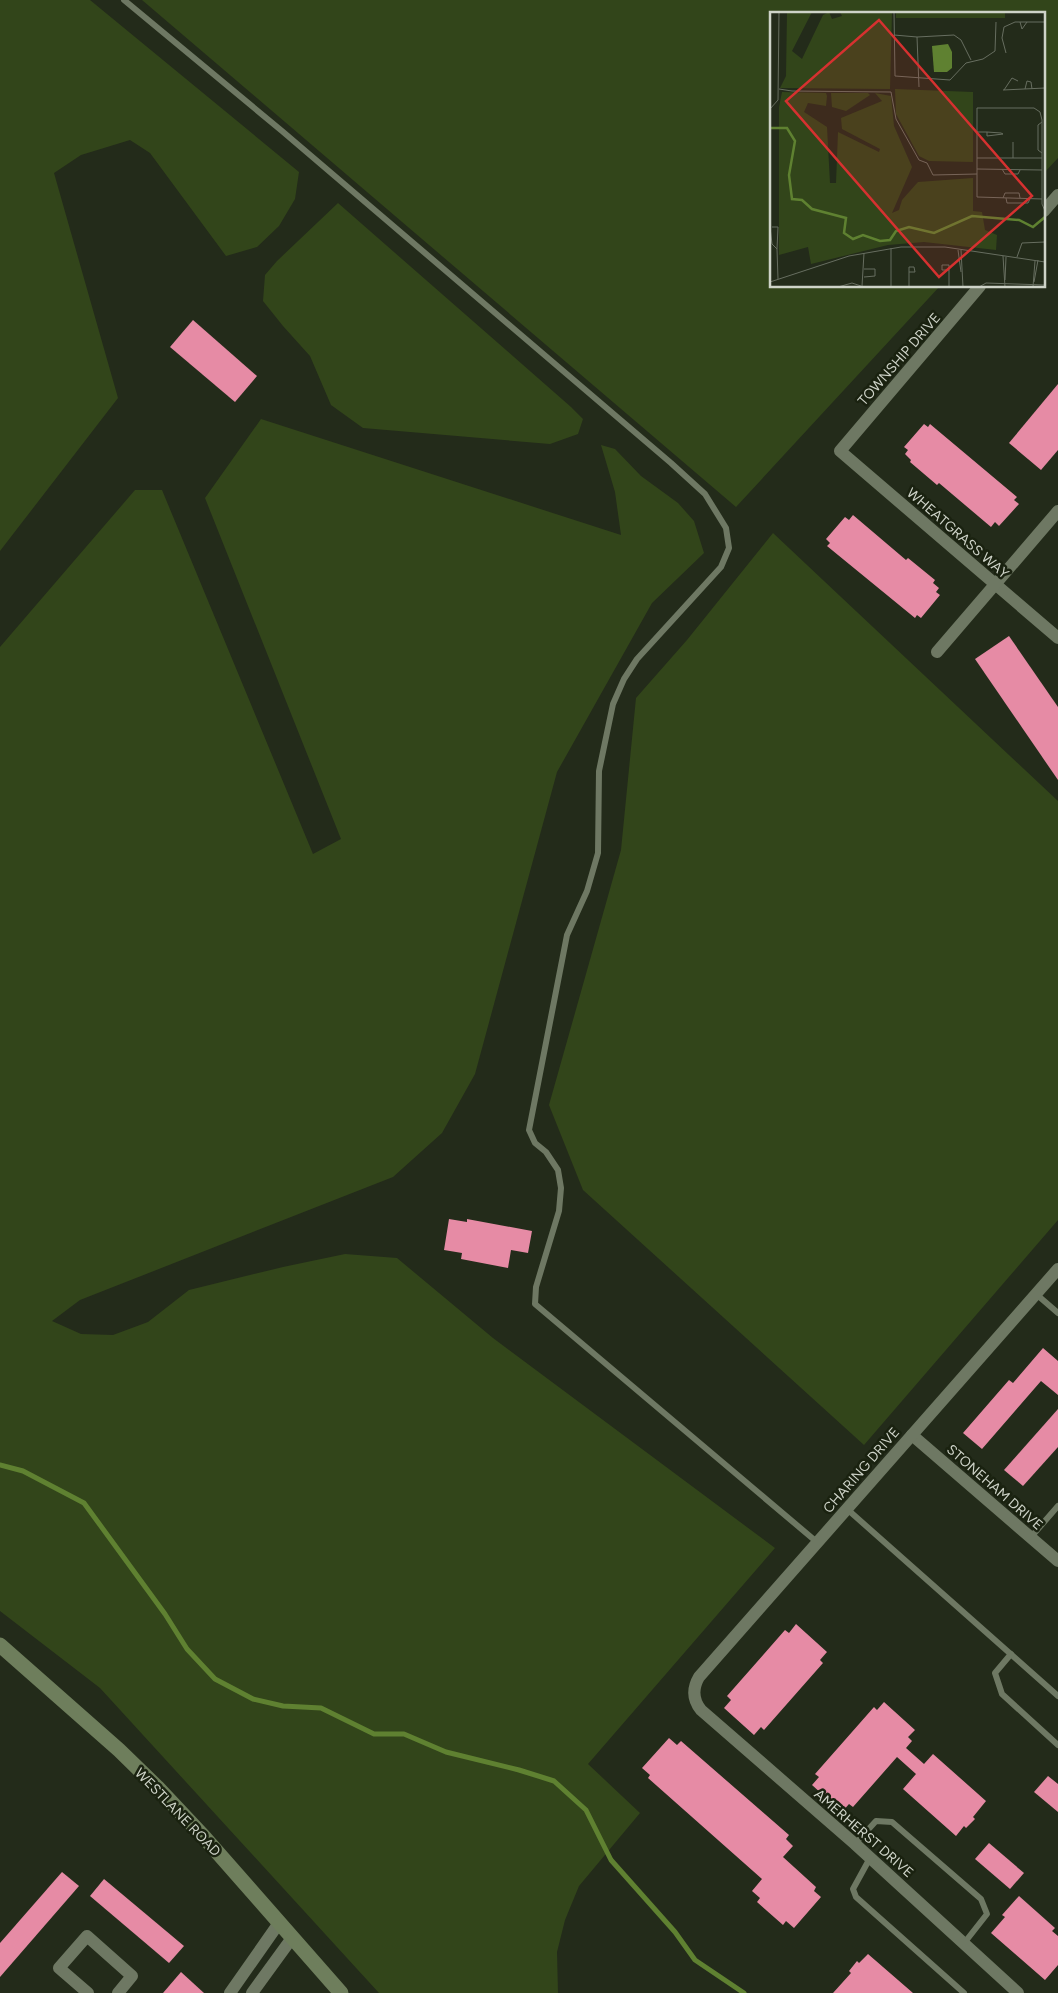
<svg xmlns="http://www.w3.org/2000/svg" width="1058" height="1993" font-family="Figtree,sans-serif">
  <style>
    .green { fill: #32451a }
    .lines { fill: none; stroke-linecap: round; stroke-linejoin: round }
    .stream { stroke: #5f8131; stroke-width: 5 }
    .building { fill: #e68ba5 }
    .lane { stroke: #6e7863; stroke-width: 6 }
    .street { stroke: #6e7863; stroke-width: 12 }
    .secondary { stroke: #6e7e5c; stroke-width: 15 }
    .labels { text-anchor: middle; stroke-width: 5; stroke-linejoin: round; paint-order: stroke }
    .street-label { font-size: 14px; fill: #ced3c8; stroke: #1a2210 }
    .inset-river { fill: none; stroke: #5f8131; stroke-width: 2.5 }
    .inset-road { fill: none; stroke: #676e60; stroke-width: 1 }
    .view { fill: #d63130; fill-opacity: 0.15; stroke: #d63130; stroke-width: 2.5 }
    .inset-edge { fill: none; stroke: #ced3c8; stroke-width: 2.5 }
  </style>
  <rect width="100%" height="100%" fill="#232b1a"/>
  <!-- green -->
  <g class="green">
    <polygon points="0,0 90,0 299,172 295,199 279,226 257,247 226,256 150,153 130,140 81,155 54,173 118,398 0,551"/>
    <polygon points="142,0 1058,0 1058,158 1044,173 1044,14 772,14 772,286 940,286 736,507"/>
    <polygon points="338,203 571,407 583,419 578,434 550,444 363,428 331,405 310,356 283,326 263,301 265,275 277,261"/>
    <polygon points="261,419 621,535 615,492 601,445 615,449 641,476 678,503 694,521 704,553 652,603 557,772 475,1074 442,1133 393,1177 80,1300 52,1321 81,1334 113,1335 148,1322 189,1290 283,1267 345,1254 397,1258 493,1338 775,1548 588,1764 640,1813 579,1886 565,1920 557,1952 558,1993 379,1993 100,1688 0,1611 0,647 135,490 162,490 313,854 341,839 205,498"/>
    <polygon points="773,533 1058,801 1058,1220 864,1445 583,1190 549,1105 621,850 636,698 687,640"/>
  </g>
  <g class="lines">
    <!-- stream -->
    <polyline class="stream" points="0,1465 23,1471 84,1503 165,1614 187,1649 215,1679 253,1699 283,1706 321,1708 374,1734 404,1734 446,1752 519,1770 554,1781 586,1810 611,1860 675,1932 695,1960 744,1993"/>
  </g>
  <!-- building -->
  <g class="building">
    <polygon points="193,320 257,376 235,402 170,347"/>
    <polygon points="1058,384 1058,450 1041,470 1009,443"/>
    <polygon points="924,424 928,427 930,424 1017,497 1014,500 1019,504 999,526 995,522 991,527 939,483 937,485 910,462 911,460 905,454 908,450 904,447"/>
    <polygon points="853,515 906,560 908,558 935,580 933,583 939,588 936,592 940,595 921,618 917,615 915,618 827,546 830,543 826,539 845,517 849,520"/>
    <polygon points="1009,636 1058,707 1058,780 975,659"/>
    <polygon points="449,1219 467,1222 467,1219 532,1231 528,1253 511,1250 508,1268 461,1259 462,1253 444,1250"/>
    <polygon points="1043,1348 1058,1361 1058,1395 1041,1381 982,1449 963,1433 1009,1380 1013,1383"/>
    <polygon points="1058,1409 1058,1447 1023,1486 1004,1470"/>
    <polygon points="796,1624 827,1652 820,1660 823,1663 764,1730 761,1727 754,1735 724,1708 731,1700 727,1696 785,1630 789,1633"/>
    <polygon points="884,1702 915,1730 908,1737 912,1741 906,1748 924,1764 933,1754 986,1801 973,1817 975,1819 966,1828 964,1826 956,1836 903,1789 916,1774 897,1757 853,1807 849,1804 842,1812 812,1785 819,1777 815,1774 874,1707 877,1710"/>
    <polygon points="669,1738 677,1745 681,1741 789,1835 786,1839 793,1846 783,1857 816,1887 814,1891 821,1897 794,1928 786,1921 783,1925 757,1902 760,1898 752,1891 762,1879 648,1778 650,1775 642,1768"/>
    <polygon points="1048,1776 1058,1784 1058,1812 1034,1792"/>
    <polygon points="989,1843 1024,1873 1010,1889 975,1859"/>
    <polygon points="62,1872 79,1886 0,1977 0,1943"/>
    <polygon points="104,1879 184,1946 169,1963 90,1896"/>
    <polygon points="1019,1896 1055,1928 1052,1931 1058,1936 1058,1965 1045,1980 991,1933 1005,1917 1002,1915"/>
    <polygon points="868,1954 913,1993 833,1993 851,1973 849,1971 857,1961 859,1963"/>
    <polygon points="181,1972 204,1993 163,1993"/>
  </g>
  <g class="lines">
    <!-- lane -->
    <g class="lane">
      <polyline points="124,0 282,131 671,463 705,494 726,528 729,548 721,567 637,659 624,679 613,704 599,771 598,853 587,891 567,935 529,1130 535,1143 546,1152 558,1170 561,1188 559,1211 536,1287 535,1304 818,1543"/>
      <polyline points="1036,1294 1058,1313"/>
      <polyline points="847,1509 1058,1696"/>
      <polyline points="1031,1537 1058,1506"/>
      <polyline points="1011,1654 995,1673 1002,1694 1058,1745"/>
      <polyline points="855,1844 876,1821 892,1822 981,1899 987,1914 965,1942"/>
      <polyline points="870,1858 853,1889 856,1897 964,1993"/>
    </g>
    <!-- street -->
    <g class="street">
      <polyline points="1044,211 1058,195"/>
      <polyline points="980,286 840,451 1058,638"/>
      <polyline points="937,652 1058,511"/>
      <polyline points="912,1435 1058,1561"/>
      <polyline points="88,1993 59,1968 87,1936 132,1976 118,1993"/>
      <polyline points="230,1993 279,1923"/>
      <polyline points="252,1993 292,1938"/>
      <path d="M 1018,1993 L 855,1844 L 701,1710 C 693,1700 692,1689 699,1677 L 1058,1269"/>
    </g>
    <!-- secondary -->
    <polyline class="secondary" points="0,1645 119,1750 157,1787 204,1837 341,1993"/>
  </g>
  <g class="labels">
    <!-- street labels -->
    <g class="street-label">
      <text transform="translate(899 359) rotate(-49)" y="5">TOWNSHIP DRIVE</text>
      <text transform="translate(958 533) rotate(41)" y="5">WHEATGRASS WAY</text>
      <text transform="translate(861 1470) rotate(-49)" y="5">CHARING DRIVE</text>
      <text transform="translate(995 1487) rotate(41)" y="5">STONEHAM DRIVE</text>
      <text transform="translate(178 1812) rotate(46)" y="5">WESTLANE ROAD</text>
      <text transform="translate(864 1833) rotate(41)" y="5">AMERHERST DRIVE</text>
    </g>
  </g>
  <!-- overview -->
  <g transform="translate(770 12)">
    <rect width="275" height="275" fill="#232b1a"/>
    <path d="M 17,0 L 42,0 L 22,39 L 32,47 L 53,3 L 59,0 L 62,7 L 72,4 L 70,0 L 122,0 L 120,77 L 10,76 L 16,64 ZM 126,0 L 235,0 L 235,6 L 126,6 ZM 125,77 L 203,80 L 203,150 L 159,149 L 149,144 L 126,102 ZM 12,80 L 56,81 L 57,84 L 56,94 L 38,91 L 34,100 L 57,115 L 60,171 L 66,171 L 68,120 L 109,140 L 110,137 L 72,117 L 71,106 L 112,89 L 105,81 L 121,84 L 124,114 L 142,155 L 122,201 L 129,198 L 132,188 L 148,170 L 203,166 L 203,199 L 212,200 L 215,218 L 227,223 L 226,238 L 154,230 L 118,233 L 41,252 L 38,235 L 9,243 L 9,95 ZM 61,81 L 98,81 L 100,83 L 76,99 L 62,95 Z" fill="#32451a"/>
    <path d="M 178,32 L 182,40 L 182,56 L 177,60 L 164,60 L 162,34 Z" fill="#5f8131"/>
    <path class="inset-river" d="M 0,116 L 17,116 L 25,129 L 19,163 L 22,187 L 32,188 L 42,197 L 76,206 L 74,221 L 83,227 L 93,223 L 110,229 L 120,228 L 126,219 L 139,215 L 164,221 L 202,204 L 249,208 L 263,215 L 275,205"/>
    <path class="inset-road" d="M 124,0 L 125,64 L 180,68 L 196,51 L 213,47 L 225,39 L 226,10M 250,10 L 252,17 L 257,10M 124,23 L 147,25 L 149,75M 147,25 L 184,23 L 191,28 L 201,48M 236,41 L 232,26 L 234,15 L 245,10 L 275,10M 9,77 L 22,79 L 121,80 L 126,107 L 149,148 L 157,151 L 163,163 L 207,162M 255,77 L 257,69 L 261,70 L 262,77M 233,78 L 275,76M 234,78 L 242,66 L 248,69M 0,97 L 8,88 L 9,0M 207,120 L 217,120 L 231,121 L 233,122 L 217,124 L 217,120M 243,130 L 243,146M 272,141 L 268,138 L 268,113 L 272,110M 207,146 L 272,146M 207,157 L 272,158M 232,157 L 235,162 L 248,162 L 250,158M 233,186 L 235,181 L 249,181 L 250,186M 236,186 L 237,191 L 258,191 L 260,187M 272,187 L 207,185 L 207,96 L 264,96 L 270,100 L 272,108 L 272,192 L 275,199M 0,215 L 2,232 L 7,237 L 8,267M 2,215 L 8,215 L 7,237M 121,236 L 121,275M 188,238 L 191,260M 191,238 L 193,275M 233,244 L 235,275M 247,245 L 252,231 L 275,230M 94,257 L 105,257 L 105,264 L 94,265M 139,260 L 145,260 L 144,255 L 139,255 L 139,275M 235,268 L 236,245M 0,270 L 79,244 L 131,235 L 175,235 L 275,250M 264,270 L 268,248M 92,274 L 94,241M 68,275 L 82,271 L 91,274M 179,275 L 179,253 L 172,253 L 172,258 L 179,258M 209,275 L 216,271 L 275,273M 263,275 L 265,249"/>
    <path class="view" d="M 109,8 L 262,184 L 169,265 L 16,89 Z"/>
    <rect width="275" height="275" class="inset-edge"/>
  </g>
</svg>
